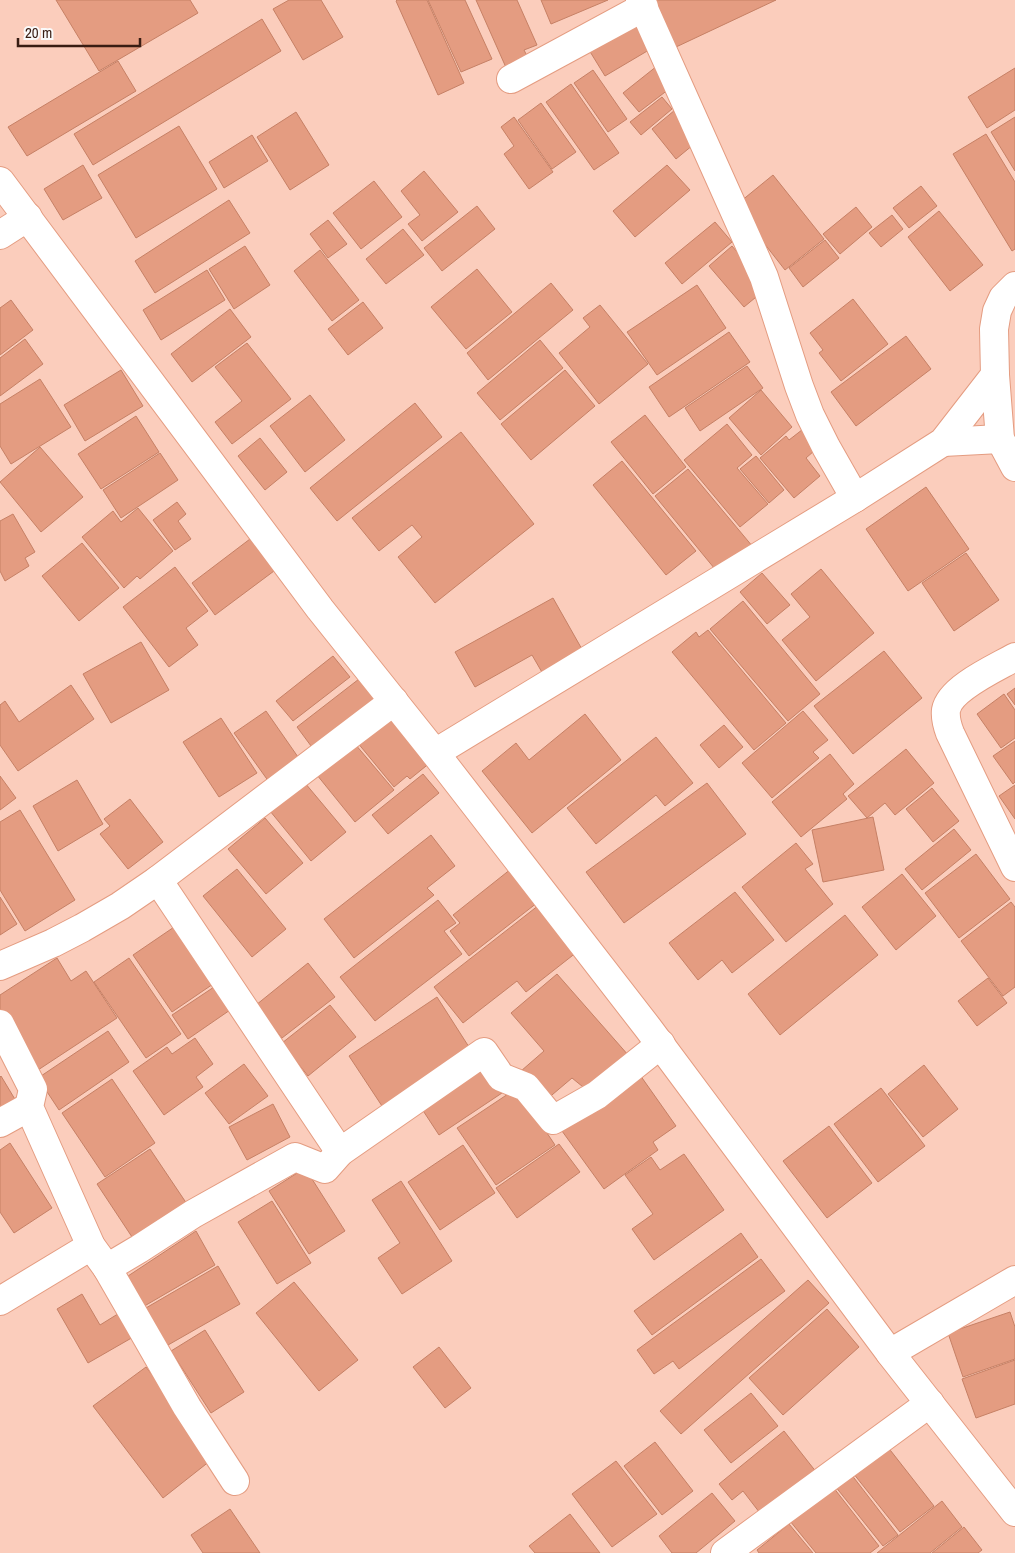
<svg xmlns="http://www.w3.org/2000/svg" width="1015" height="1553" font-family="'Archivo Narrow',sans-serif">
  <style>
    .building { fill: #e49c81; stroke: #c68065 }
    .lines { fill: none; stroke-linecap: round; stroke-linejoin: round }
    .minor-casing { stroke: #e49c81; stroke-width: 30 }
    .tertiary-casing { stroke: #e49c81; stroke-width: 30 }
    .minor { stroke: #fff; stroke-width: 28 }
    .tertiary { stroke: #fff; stroke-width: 28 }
  </style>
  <rect width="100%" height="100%" fill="#fbcdbc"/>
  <!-- building -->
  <g class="building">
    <polygon points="56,0 190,0 198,13 99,71"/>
    <polygon points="289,0 321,0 343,37 303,60 273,9"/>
    <polygon points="397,0 427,0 464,83 438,95 396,1"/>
    <polygon points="428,0 465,0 492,59 461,72"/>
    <polygon points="476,0 517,0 537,45 524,50 530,62 508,72"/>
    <polygon points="541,0 608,0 551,24"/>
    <polygon points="654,0 776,0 676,47"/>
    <polygon points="262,19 281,51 93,165 74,134"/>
    <polygon points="638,21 654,47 605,76 589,50"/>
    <polygon points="118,61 136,91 27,156 8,127"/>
    <polygon points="657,66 673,86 639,112 623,93"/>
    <polygon points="1015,68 1015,110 987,128 968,97"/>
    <polygon points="593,70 627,119 608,132 574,83"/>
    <polygon points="571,84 619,153 594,170 546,102"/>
    <polygon points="662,97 672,109 641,135 630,122"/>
    <polygon points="541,103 576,152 552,169 518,120"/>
    <polygon points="675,110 699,140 676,159 652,129"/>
    <polygon points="296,112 329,165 290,190 257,137"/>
    <polygon points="514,117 553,172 529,189 504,154 514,146 501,127"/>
    <polygon points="1015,117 1015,171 991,132"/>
    <polygon points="179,126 217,189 136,238 98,175"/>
    <polygon points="986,134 1015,182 1015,249 1012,251 953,154"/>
    <polygon points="252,135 268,161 224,188 209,162"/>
    <polygon points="83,165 102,198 63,220 44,189"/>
    <polygon points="667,165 690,190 635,237 613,211"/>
    <polygon points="424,171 458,212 422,241 408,224 420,215 401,191"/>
    <polygon points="773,175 824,239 785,270 735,206"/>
    <polygon points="374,181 402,217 361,249 333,213"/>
    <polygon points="921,186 937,206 909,228 893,208"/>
    <polygon points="229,200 250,233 155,293 135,261"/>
    <polygon points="477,206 495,229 442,271 424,248"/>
    <polygon points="856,207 872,227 840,254 823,234"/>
    <polygon points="939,211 983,265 950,291 908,237"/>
    <polygon points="892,215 903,229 881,247 869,233"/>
    <polygon points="328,220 347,244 328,258 310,234"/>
    <polygon points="715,222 732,242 682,284 665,263"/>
    <polygon points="403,229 424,255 386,284 366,259"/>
    <polygon points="825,240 839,258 803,287 789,268"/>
    <polygon points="245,246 270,285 234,309 209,269"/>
    <polygon points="732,246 767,288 744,307 709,266"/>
    <polygon points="320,250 359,300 332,321 294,271"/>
    <polygon points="477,269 512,312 466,349 431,307"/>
    <polygon points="207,270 225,300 161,340 143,310"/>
    <polygon points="551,283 573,310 488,380 467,353"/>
    <polygon points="697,285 726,328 657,375 627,332"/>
    <polygon points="853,299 888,344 841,381 819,353 823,350 810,333"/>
    <polygon points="11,300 33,330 0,355 0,308"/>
    <polygon points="363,302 383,328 348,355 328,329"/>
    <polygon points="600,305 648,364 599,404 559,353 590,327 583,318"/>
    <polygon points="230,309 251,337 192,382 171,354"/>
    <polygon points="729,332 750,362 669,417 649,387"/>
    <polygon points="906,336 931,369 856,426 831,392"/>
    <polygon points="25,339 43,364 0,396 0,358"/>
    <polygon points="540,340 563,368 500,420 477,393"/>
    <polygon points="247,343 291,399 232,444 215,422 242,401 215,367"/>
    <polygon points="747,366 763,388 700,431 685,408"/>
    <polygon points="121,370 143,406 85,441 64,405"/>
    <polygon points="565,370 595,406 531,460 501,424"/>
    <polygon points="40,379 71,427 11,464 0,446 0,404"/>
    <polygon points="761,390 792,427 761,455 729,418"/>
    <polygon points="310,395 345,440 305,472 270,426"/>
    <polygon points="415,403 442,437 337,521 310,488"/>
    <polygon points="645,415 686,467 653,494 611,442"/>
    <polygon points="136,416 159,452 101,489 78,454"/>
    <polygon points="727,424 752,455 737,468 768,504 740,527 684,460"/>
    <polygon points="807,426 822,444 806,458 820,476 794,498 760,458 786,436 789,440"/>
    <polygon points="461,432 534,524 435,603 398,557 422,537 412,525 379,551 352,518"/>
    <polygon points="260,438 287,472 265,490 238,456"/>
    <polygon points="40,447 83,497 41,532 0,482"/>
    <polygon points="160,453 178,480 121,518 103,490"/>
    <polygon points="756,456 784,490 769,503 740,469"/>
    <polygon points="622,461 696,551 666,575 593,485"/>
    <polygon points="688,469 753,547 719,574 655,496"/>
    <polygon points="926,487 969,549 908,591 866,529"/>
    <polygon points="177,502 186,514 178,521 191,539 175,550 153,520"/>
    <polygon points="138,508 173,551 140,579 137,576 124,588 82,537 113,511 121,522"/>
    <polygon points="13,514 35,552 25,558 29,566 5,581 0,571 0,521"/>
    <polygon points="250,539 274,571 215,615 192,583"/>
    <polygon points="82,543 119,588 79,621 42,576"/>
    <polygon points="966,553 999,600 954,631 922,583"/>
    <polygon points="175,567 208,611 186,628 198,645 169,667 123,607"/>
    <polygon points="821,569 874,633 816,681 782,640 810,617 791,594"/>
    <polygon points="762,573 790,605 767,624 740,592"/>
    <polygon points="553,598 583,651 543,674 532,655 475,687 455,652"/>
    <polygon points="743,601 820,694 788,721 710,629"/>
    <polygon points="708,630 786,723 754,750 672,652 696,632 699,637"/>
    <polygon points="141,642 169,690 111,723 83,674"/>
    <polygon points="884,651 922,698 853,754 814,706"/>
    <polygon points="333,656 350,677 293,721 276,701"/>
    <polygon points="359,679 379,705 317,754 297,727"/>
    <polygon points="71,685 94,719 18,771 0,745 0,705 5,701 19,722"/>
    <polygon points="1015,688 1015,705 1007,694"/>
    <polygon points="1004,694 1015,710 1015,738 1001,748 977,714"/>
    <polygon points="266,711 305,767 274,789 234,733"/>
    <polygon points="803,711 828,740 813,752 819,758 772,798 742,763"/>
    <polygon points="391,714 431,762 410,779 407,776 394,787 357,742"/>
    <polygon points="585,714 621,760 532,833 482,771 516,743 529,760"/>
    <polygon points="221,718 257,773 219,797 183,742"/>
    <polygon points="724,725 743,747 719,768 700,745"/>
    <polygon points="656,737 693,783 665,806 656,795 596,844 567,808"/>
    <polygon points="1015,741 1015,782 1013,784 993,756"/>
    <polygon points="355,744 394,790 355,822 317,775"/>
    <polygon points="906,749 934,783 895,815 885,803 867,818 848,796"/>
    <polygon points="830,754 854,784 843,794 847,799 801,837 772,802"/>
    <polygon points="423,774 439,793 388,834 372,815"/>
    <polygon points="0,776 16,798 0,810"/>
    <polygon points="77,780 103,824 58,851 33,806"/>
    <polygon points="305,783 346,832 311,861 270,811"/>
    <polygon points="707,783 746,834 624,923 586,872"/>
    <polygon points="1015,785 1015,819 999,796"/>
    <polygon points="932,788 959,821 933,842 906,809"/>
    <polygon points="130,799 163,842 128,869 100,834 110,826 104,819"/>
    <polygon points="20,810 75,900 25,931 0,890 0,822"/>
    <polygon points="873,817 884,870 823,882 812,830"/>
    <polygon points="265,818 303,863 266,894 228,849"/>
    <polygon points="954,829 971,850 922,890 905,869"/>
    <polygon points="431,835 455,866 427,888 434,895 354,958 324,919"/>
    <polygon points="796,843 813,864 805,869 833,904 786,942 742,887"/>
    <polygon points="976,854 1010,899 959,938 925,893"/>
    <polygon points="516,865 542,899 469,956 450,931 460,923 453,915"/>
    <polygon points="237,869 286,929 252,957 203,896"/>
    <polygon points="902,874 936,916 896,950 862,907"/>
    <polygon points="735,892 774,940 732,973 722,960 698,980 669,943"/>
    <polygon points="0,897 17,924 0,935"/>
    <polygon points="438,900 456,923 444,931 462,954 375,1021 340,977"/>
    <polygon points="1011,902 1015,907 1015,987 1003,996 961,941"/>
    <polygon points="539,905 577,952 526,992 517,981 463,1023 434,987"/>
    <polygon points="845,915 878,955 780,1035 748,994"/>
    <polygon points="180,923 219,980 172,1012 133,955"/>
    <polygon points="57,958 71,981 86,971 117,1018 38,1070 0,1012 0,995"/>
    <polygon points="129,958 181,1034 146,1058 94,982"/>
    <polygon points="308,963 335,997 282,1038 256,1005"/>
    <polygon points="557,974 629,1056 588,1091 572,1078 546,1100 521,1071 544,1051 511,1013"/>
    <polygon points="988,978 1007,1003 977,1026 958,1001"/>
    <polygon points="217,985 233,1008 188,1039 172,1015"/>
    <polygon points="437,997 469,1047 382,1106 349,1056"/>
    <polygon points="330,1005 356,1037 308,1076 282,1043"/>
    <polygon points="108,1031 129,1062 59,1110 38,1078"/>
    <polygon points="195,1038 213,1064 196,1077 203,1087 164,1115 133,1071 167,1047 172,1054"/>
    <polygon points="244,1064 268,1096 229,1124 205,1093"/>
    <polygon points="484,1064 502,1093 439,1135 420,1106"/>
    <polygon points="924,1065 958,1109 923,1137 888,1094"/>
    <polygon points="640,1075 676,1126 653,1142 658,1150 604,1189 562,1131"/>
    <polygon points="1,1076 16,1101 0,1112 0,1077"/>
    <polygon points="112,1079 155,1143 105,1177 62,1113"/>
    <polygon points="517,1088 555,1145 496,1185 457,1128"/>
    <polygon points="881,1088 925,1146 878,1182 834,1124"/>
    <polygon points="273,1104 290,1137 247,1160 229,1127"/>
    <polygon points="829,1126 872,1183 827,1218 783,1161"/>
    <polygon points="10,1143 52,1208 14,1233 0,1212 0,1150"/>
    <polygon points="559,1144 580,1172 517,1218 496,1188"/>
    <polygon points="463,1145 495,1193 440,1230 408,1182"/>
    <polygon points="150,1149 189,1207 136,1243 97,1184"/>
    <polygon points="684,1154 724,1210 654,1260 632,1229 653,1214 625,1175 651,1157 660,1170"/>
    <polygon points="305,1168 345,1231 309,1254 269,1191"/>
    <polygon points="401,1181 452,1261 402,1294 378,1258 400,1243 372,1200"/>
    <polygon points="272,1201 311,1263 277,1284 238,1222"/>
    <polygon points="196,1231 215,1265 141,1308 125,1278"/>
    <polygon points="741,1233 758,1257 652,1335 634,1311"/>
    <polygon points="761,1259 785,1291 679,1369 673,1361 654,1374 637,1350"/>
    <polygon points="218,1266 240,1304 161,1349 139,1312"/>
    <polygon points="808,1280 829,1303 681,1434 660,1411"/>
    <polygon points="294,1282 358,1360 319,1391 256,1313"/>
    <polygon points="82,1294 100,1325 121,1312 135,1336 88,1363 57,1309"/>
    <polygon points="827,1309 859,1347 783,1415 749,1378"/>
    <polygon points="1010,1312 1015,1327 1015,1359 963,1377 948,1333"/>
    <polygon points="205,1330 244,1392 211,1413 171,1351"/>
    <polygon points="439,1347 471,1388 445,1408 413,1367"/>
    <polygon points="1015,1360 1015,1404 976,1418 962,1379"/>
    <polygon points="146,1367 215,1457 163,1498 93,1406"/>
    <polygon points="751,1393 778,1426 731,1463 704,1430"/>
    <polygon points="784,1431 817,1473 763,1517 743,1491 732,1500 719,1484"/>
    <polygon points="655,1442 693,1491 662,1515 624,1466"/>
    <polygon points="887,1446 934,1506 900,1532 853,1473"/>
    <polygon points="616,1461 657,1514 612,1547 572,1494"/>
    <polygon points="851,1474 898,1535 883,1546 835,1486"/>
    <polygon points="833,1487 879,1546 870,1553 816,1553 790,1521"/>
    <polygon points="712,1493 735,1521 696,1553 672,1553 659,1536"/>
    <polygon points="942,1501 962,1527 930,1553 877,1553"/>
    <polygon points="230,1509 260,1553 203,1553 191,1535"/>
    <polygon points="570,1514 600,1553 535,1553 529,1546"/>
    <polygon points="789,1524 813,1553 759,1553 757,1550"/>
    <polygon points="964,1527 982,1550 978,1553 932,1553"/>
  </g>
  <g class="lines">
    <!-- minor casing -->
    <g class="minor-casing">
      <g id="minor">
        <polyline points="640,0 764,277 799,386 810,415 826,447 855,498"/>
        <polyline points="511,79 644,7"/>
        <polyline points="0,235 28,217"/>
        <polyline points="995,375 1000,439 1015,467"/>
        <polyline points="943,442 1000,439"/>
        <path d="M 1015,657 C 996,668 950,688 946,710 C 945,718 947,725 950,733 L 1015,867"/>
        <polyline points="435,753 855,498 943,442 995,375 994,329 997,311 1003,298 1015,286"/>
        <polyline points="158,880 340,1152"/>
        <polyline points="0,966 53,943 82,928 120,906 158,880 394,701"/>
        <polyline points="0,1024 33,1089 29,1107 91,1246 107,1268 187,1407 235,1481"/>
        <polyline points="0,1123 29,1107"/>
        <polyline points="107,1268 139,1249 193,1214 295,1157 325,1169 340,1152 484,1052 501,1077 526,1087 553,1120 597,1095 661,1044"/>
        <polyline points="0,1301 91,1246"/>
        <polyline points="890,1353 1015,1280"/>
        <polyline points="725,1553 930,1403"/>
      </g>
    </g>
    <!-- tertiary casing -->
    <g class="tertiary-casing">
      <polyline id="tertiary" points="0,181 320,609 435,753 648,1028 890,1353 1015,1512"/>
    </g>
    <!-- minor -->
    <use href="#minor" class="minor"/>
    <!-- tertiary -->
    <use href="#tertiary" class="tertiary"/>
  </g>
  <!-- scale -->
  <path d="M18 38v8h122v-8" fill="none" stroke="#391d13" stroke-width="2.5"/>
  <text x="25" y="38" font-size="15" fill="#391d13" stroke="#fafafa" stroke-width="4" paint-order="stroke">20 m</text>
</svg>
